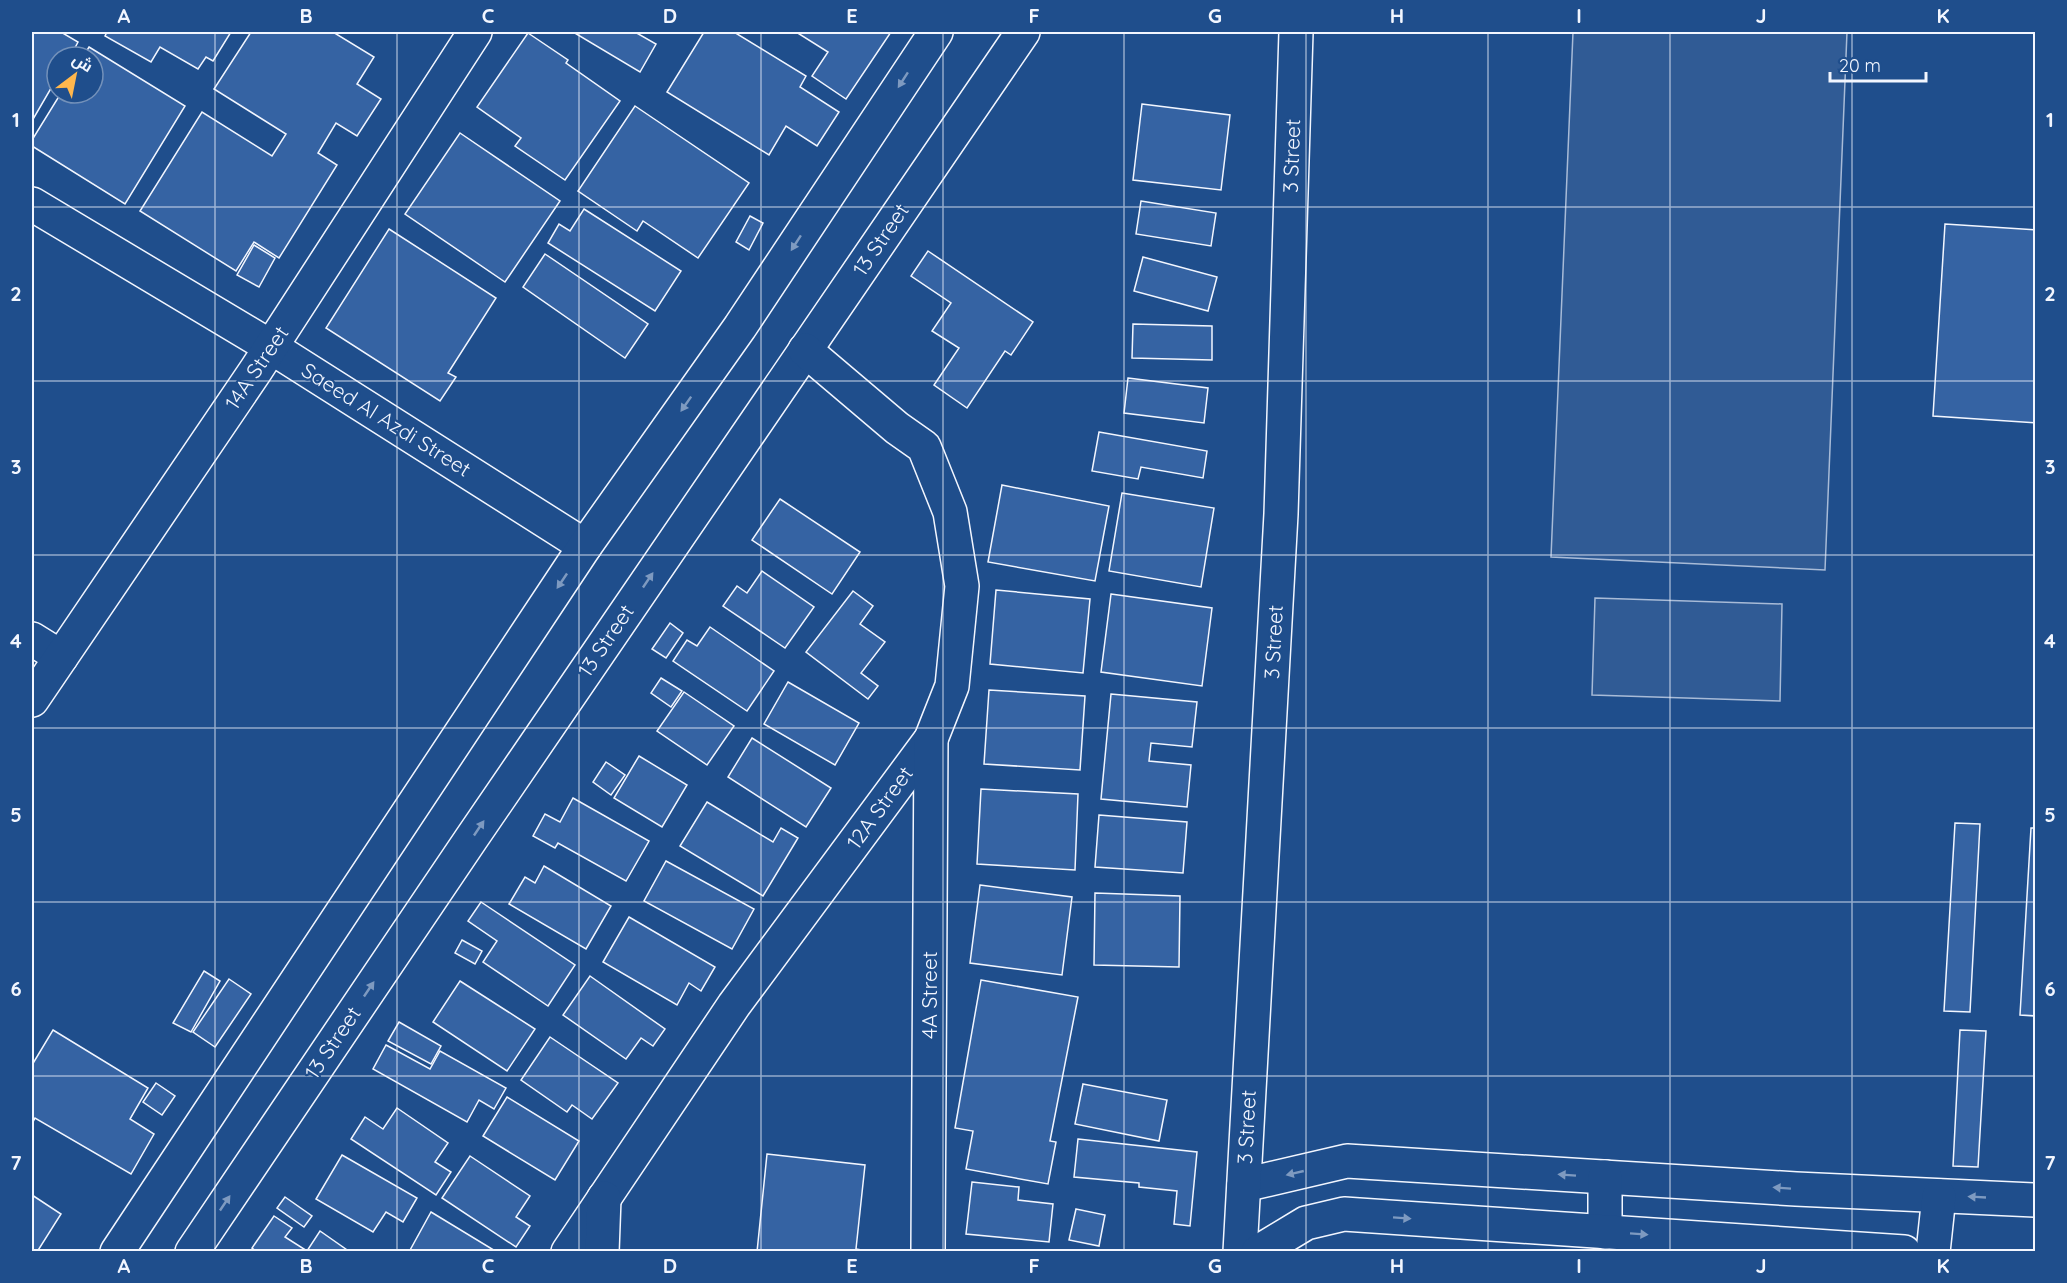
<svg xmlns="http://www.w3.org/2000/svg" width="2067" height="1283" font-family="Quicksand,Cairo,sans-serif">
  <style>
    .built { fill: #305b95; stroke: #a8bbd7; stroke-width: 1.5 }
    .building { fill: #3563a3; stroke: #f2f6ff; stroke-width: 1.5 }
    .lines { fill: none; stroke-linecap: round; stroke-linejoin: round }
    .minor-casing { stroke: #f2f6ff; stroke-width: 36 }
    .minor { stroke: #1f4e8c; stroke-width: 33 }
    .oneway { fill: #7e9ac0 }
    .grid { fill: none; stroke: #f2f6ff; stroke-width: 1.5; stroke-opacity: 0.55 }
    .labels { text-anchor: middle; stroke-width: 4.5; stroke-linejoin: round; paint-order: stroke }
    .street-label { font-size: 21px; fill: #f2f6ff; stroke: #1f4e8c }
    .neatline { fill: none; stroke: #f2f6ff; stroke-width: 2 }
    .grid-label { font-size: 20px; text-anchor: middle; font-weight: bold; fill: #f2f6ff }
  </style>
  <rect width="100%" height="100%" fill="#1f4e8c"/>
  <!-- built -->
  <g class="built">
    <polygon points="1573,32 1847,32 1825,570 1551,557"/>
    <polygon points="1595,598 1782,604 1780,701 1592,695"/>
  </g>
  <!-- building -->
  <g class="building">
    <polygon points="32,32 61,32 78,42 70,57 57,57 57,78 32,121"/>
    <polygon points="107,32 231,32 213,61 206,57 198,69 160,47 151,62 105,36"/>
    <polygon points="251,32 333,32 374,57 357,84 381,99 357,136 336,123 318,153 337,165 279,258 254,242 236,271 140,211 202,112 272,156 286,134 214,89"/>
    <polygon points="573,32 635,32 656,44 640,72"/>
    <polygon points="704,32 734,32 806,76 800,87 839,112 817,146 786,126 769,155 667,92"/>
    <polygon points="796,32 891,32 846,99 812,76 828,52"/>
    <polygon points="528,33 568,60 566,63 620,101 565,180 515,146 521,138 477,107"/>
    <polygon points="89,47 185,106 125,204 32,146 32,140 61,93 93,93 93,57 83,57"/>
    <polygon points="1142,104 1230,115 1221,190 1133,180"/>
    <polygon points="635,106 749,183 698,258 643,221 637,231 578,191"/>
    <polygon points="460,133 560,201 505,282 405,214"/>
    <polygon points="1141,201 1216,213 1211,246 1136,234"/>
    <polygon points="584,209 681,271 655,311 548,243 559,224 570,231"/>
    <polygon points="750,216 763,223 749,250 736,242"/>
    <polygon points="1945,224 2036,230 2036,423 1933,416"/>
    <polygon points="389,229 496,298 448,373 456,377 440,401 326,328"/>
    <polygon points="254,245 275,258 259,287 237,275"/>
    <polygon points="928,251 1033,322 1011,355 1005,351 967,408 934,385 959,348 932,331 951,303 911,276"/>
    <polygon points="545,254 648,324 625,358 523,287"/>
    <polygon points="1143,257 1217,277 1208,311 1134,291"/>
    <polygon points="1133,324 1212,326 1212,360 1132,358"/>
    <polygon points="1128,378 1208,388 1204,423 1124,413"/>
    <polygon points="1099,432 1207,451 1203,478 1141,467 1138,479 1092,471"/>
    <polygon points="1002,485 1109,506 1095,581 988,562"/>
    <polygon points="1122,493 1214,508 1201,587 1109,571"/>
    <polygon points="780,499 860,552 832,594 752,540"/>
    <polygon points="762,571 814,607 785,648 723,606 737,586 747,593"/>
    <polygon points="996,590 1090,599 1083,673 990,664"/>
    <polygon points="853,591 873,606 860,624 885,642 861,673 878,686 868,699 806,652"/>
    <polygon points="1111,594 1212,608 1202,686 1101,672"/>
    <polygon points="670,623 683,633 666,658 652,649"/>
    <polygon points="710,627 774,671 747,711 673,661 687,640 697,646"/>
    <polygon points="661,678 682,691 671,707 651,693"/>
    <polygon points="788,682 859,723 835,765 764,724"/>
    <polygon points="989,690 1085,696 1080,770 984,764"/>
    <polygon points="684,692 734,726 707,765 657,731"/>
    <polygon points="1111,694 1197,702 1192,747 1151,743 1149,761 1191,765 1187,807 1101,799"/>
    <polygon points="752,738 831,788 806,827 728,777"/>
    <polygon points="639,756 687,785 662,827 614,798"/>
    <polygon points="606,762 625,775 611,795 593,782"/>
    <polygon points="981,789 1078,794 1075,870 977,864"/>
    <polygon points="573,798 649,841 626,881 558,843 555,848 533,836 545,814 560,822"/>
    <polygon points="707,802 773,842 781,828 798,838 763,896 680,846"/>
    <polygon points="1099,815 1187,822 1183,873 1095,867"/>
    <polygon points="1955,823 1980,824 1970,1012 1944,1011"/>
    <polygon points="2031,828 2036,828 2036,1016 2020,1015"/>
    <polygon points="666,861 754,909 732,949 644,901"/>
    <polygon points="544,866 611,906 586,949 509,904 525,877 535,883"/>
    <polygon points="980,885 1072,897 1062,975 970,963"/>
    <polygon points="1095,893 1180,896 1179,967 1094,965"/>
    <polygon points="481,902 575,965 548,1006 483,962 497,941 468,921"/>
    <polygon points="629,917 715,967 701,991 689,983 677,1005 603,962"/>
    <polygon points="462,940 482,951 475,964 455,953"/>
    <polygon points="204,971 220,981 191,1032 173,1023"/>
    <polygon points="590,976 665,1029 653,1046 641,1038 626,1059 563,1015"/>
    <polygon points="229,979 251,994 215,1047 193,1032"/>
    <polygon points="981,980 1078,997 1050,1141 1056,1142 1048,1184 966,1169 973,1131 955,1128"/>
    <polygon points="460,981 535,1029 507,1071 433,1022"/>
    <polygon points="399,1022 441,1046 431,1064 388,1041"/>
    <polygon points="53,1030 148,1088 130,1119 154,1134 131,1174 35,1118 32,1124 32,1065"/>
    <polygon points="1960,1030 1986,1031 1978,1167 1953,1166"/>
    <polygon points="550,1037 618,1083 592,1119 572,1105 567,1112 521,1080"/>
    <polygon points="386,1045 430,1069 440,1051 506,1088 494,1109 479,1100 467,1122 373,1069"/>
    <polygon points="156,1083 175,1096 162,1115 143,1102"/>
    <polygon points="1083,1084 1167,1100 1159,1141 1075,1124"/>
    <polygon points="507,1097 579,1141 555,1180 483,1136"/>
    <polygon points="397,1108 448,1143 435,1162 451,1172 436,1195 351,1139 365,1117 383,1129"/>
    <polygon points="1078,1139 1197,1152 1190,1226 1174,1224 1177,1191 1139,1187 1139,1183 1074,1177"/>
    <polygon points="767,1154 865,1165 856,1249 872,1252 757,1252"/>
    <polygon points="342,1155 417,1198 403,1222 386,1212 373,1232 316,1199"/>
    <polygon points="470,1156 530,1196 516,1217 530,1226 516,1247 442,1198"/>
    <polygon points="972,1182 1019,1187 1018,1200 1053,1204 1049,1242 966,1234"/>
    <polygon points="32,1195 61,1214 37,1252 32,1252"/>
    <polygon points="285,1197 312,1216 304,1227 277,1208"/>
    <polygon points="1076,1209 1105,1215 1099,1246 1069,1240"/>
    <polygon points="431,1212 497,1252 409,1252"/>
    <polygon points="274,1216 292,1228 285,1237 307,1251 320,1231 350,1252 257,1252 252,1248"/>
  </g>
  <g class="lines">
    <!-- minor casing -->
    <g class="minor-casing">
      <g id="minor">
        <polyline points="32,204 271,347 585,546"/>
        <polyline points="32,639 61,657"/>
        <polyline points="32,700 256,370 475,32"/>
        <polyline points="1244,1185 1347,1161 1796,1189 2036,1200"/>
        <polyline points="1605,1232 1605,1177"/>
        <polyline points="117,1252 585,546 740,327 936,32"/>
        <polyline points="192,1252 471,839 1023,32"/>
        <polyline points="568,1252 734,1005 931,739 952,686 962,586 950,512 924,447 897,428 805,350"/>
        <polyline points="602,1252 604,1198"/>
        <polyline points="928,1252 931,739"/>
        <polyline points="1240,1252 1281,514 1296,32"/>
        <polyline points="1258,1252 1306,1223 1344,1214 1904,1252"/>
        <polyline points="1933,1252 1939,1196"/>
      </g>
    </g>
    <!-- minor -->
    <use href="#minor" class="minor"/>
  </g>
  <!-- one-way arrows -->
  <defs><path id="oneway-solid" d="M-6-.8H1V-3.2L6.5 0L1 3.2V.8H-6Z" transform="scale(1.5)"/></defs>
  <g class="oneway">
    <use href="#oneway-solid" transform="translate(903 80) rotate(123)"/>
    <use href="#oneway-solid" transform="translate(796 243) rotate(123)"/>
    <use href="#oneway-solid" transform="translate(686 404) rotate(125)"/>
    <use href="#oneway-solid" transform="translate(648 580) rotate(-56)"/>
    <use href="#oneway-solid" transform="translate(562 581) rotate(124)"/>
    <use href="#oneway-solid" transform="translate(479 828) rotate(-56)"/>
    <use href="#oneway-solid" transform="translate(369 989) rotate(-56)"/>
    <use href="#oneway-solid" transform="translate(1295 1173) rotate(167)"/>
    <use href="#oneway-solid" transform="translate(1567 1175) rotate(-176)"/>
    <use href="#oneway-solid" transform="translate(1782 1188) rotate(-176)"/>
    <use href="#oneway-solid" transform="translate(1977 1197) rotate(-177)"/>
    <use href="#oneway-solid" transform="translate(225 1203) rotate(-56)"/>
    <use href="#oneway-solid" transform="translate(1402 1218) rotate(4)"/>
    <use href="#oneway-solid" transform="translate(1639 1234) rotate(4)"/>
  </g>
  <!-- grid -->
  <path class="grid" d="M 215,32 L 215,1252M 397,32 L 397,1252M 579,32 L 579,1252M 761,32 L 761,1252M 943,32 L 943,1252M 1124,32 L 1124,1252M 1306,32 L 1306,1252M 1488,32 L 1488,1252M 1670,32 L 1670,1252M 1852,32 L 1852,1252M 32,207 L 2036,207M 32,381 L 2036,381M 32,555 L 2036,555M 32,728 L 2036,728M 32,902 L 2036,902M 32,1076 L 2036,1076"/>
  <g class="labels">
    <!-- street labels -->
    <g class="street-label">
      <text transform="translate(1292 156) rotate(-88)" y="7">3 Street</text>
      <text transform="translate(881 240) rotate(-56)" y="7">13 Street</text>
      <text transform="translate(257 368) rotate(-56)" y="7">14A Street</text>
      <text transform="translate(386 420) rotate(32)" y="7">Saeed Al Azdi Street</text>
      <text transform="translate(606 641) rotate(-56)" y="7">13 Street</text>
      <text transform="translate(1274 642) rotate(-87)" y="7">3 Street</text>
      <text transform="translate(880 808) rotate(-54)" y="7">12A Street</text>
      <text transform="translate(930 995) rotate(-90)" y="7">4A Street</text>
      <text transform="translate(333 1043) rotate(-56)" y="7">13 Street</text>
      <text transform="translate(1247 1127) rotate(-87)" y="7">3 Street</text>
    </g>
  </g>
  <!-- border -->
  <rect width="2067" height="1283" fill="none" stroke="#1f4e8c" stroke-width="66"/>
  <!-- north arrow -->
  <g transform="translate(75 75) rotate(32)"><circle r="28" fill="#1f4e8c" stroke="#7391ba" stroke-width="1.5"/>
  <path d="M0-4.5L10 22L0 15L-10 22Z" fill="#ffb74d"/>
  <text y="-9" font-size="16" font-weight="bold" text-anchor="middle" fill="#f2f6ff">ش</text>
  </g>
  <!-- scale -->
  <path d="M1830 72v9h96v-9" fill="none" stroke="#f2f6ff" stroke-width="3"/>
  <text x="1839" y="72" font-size="18" fill="#f2f6ff" stroke="#1f4e8c" stroke-width="4.5" paint-order="stroke">20 m</text>
  <rect x="33" y="33" width="2001" height="1217" class="neatline"/>
  <g class="grid-label">
    <text x="124" y="23">A</text>
    <text x="306" y="23">B</text>
    <text x="488" y="23">C</text>
    <text x="670" y="23">D</text>
    <text x="852" y="23">E</text>
    <text x="1034" y="23">F</text>
    <text x="1215" y="23">G</text>
    <text x="1397" y="23">H</text>
    <text x="1579" y="23">I</text>
    <text x="1761" y="23">J</text>
    <text x="1943" y="23">K</text>
    <text x="16" y="127">1</text>
    <text x="2050" y="127">1</text>
    <text x="16" y="301">2</text>
    <text x="2050" y="301">2</text>
    <text x="16" y="474">3</text>
    <text x="2050" y="474">3</text>
    <text x="16" y="648">4</text>
    <text x="2050" y="648">4</text>
    <text x="16" y="822">5</text>
    <text x="2050" y="822">5</text>
    <text x="16" y="996">6</text>
    <text x="2050" y="996">6</text>
    <text x="16" y="1170">7</text>
    <text x="2050" y="1170">7</text>
    <text x="124" y="1273">A</text>
    <text x="306" y="1273">B</text>
    <text x="488" y="1273">C</text>
    <text x="670" y="1273">D</text>
    <text x="852" y="1273">E</text>
    <text x="1034" y="1273">F</text>
    <text x="1215" y="1273">G</text>
    <text x="1397" y="1273">H</text>
    <text x="1579" y="1273">I</text>
    <text x="1761" y="1273">J</text>
    <text x="1943" y="1273">K</text>
  </g>
</svg>
